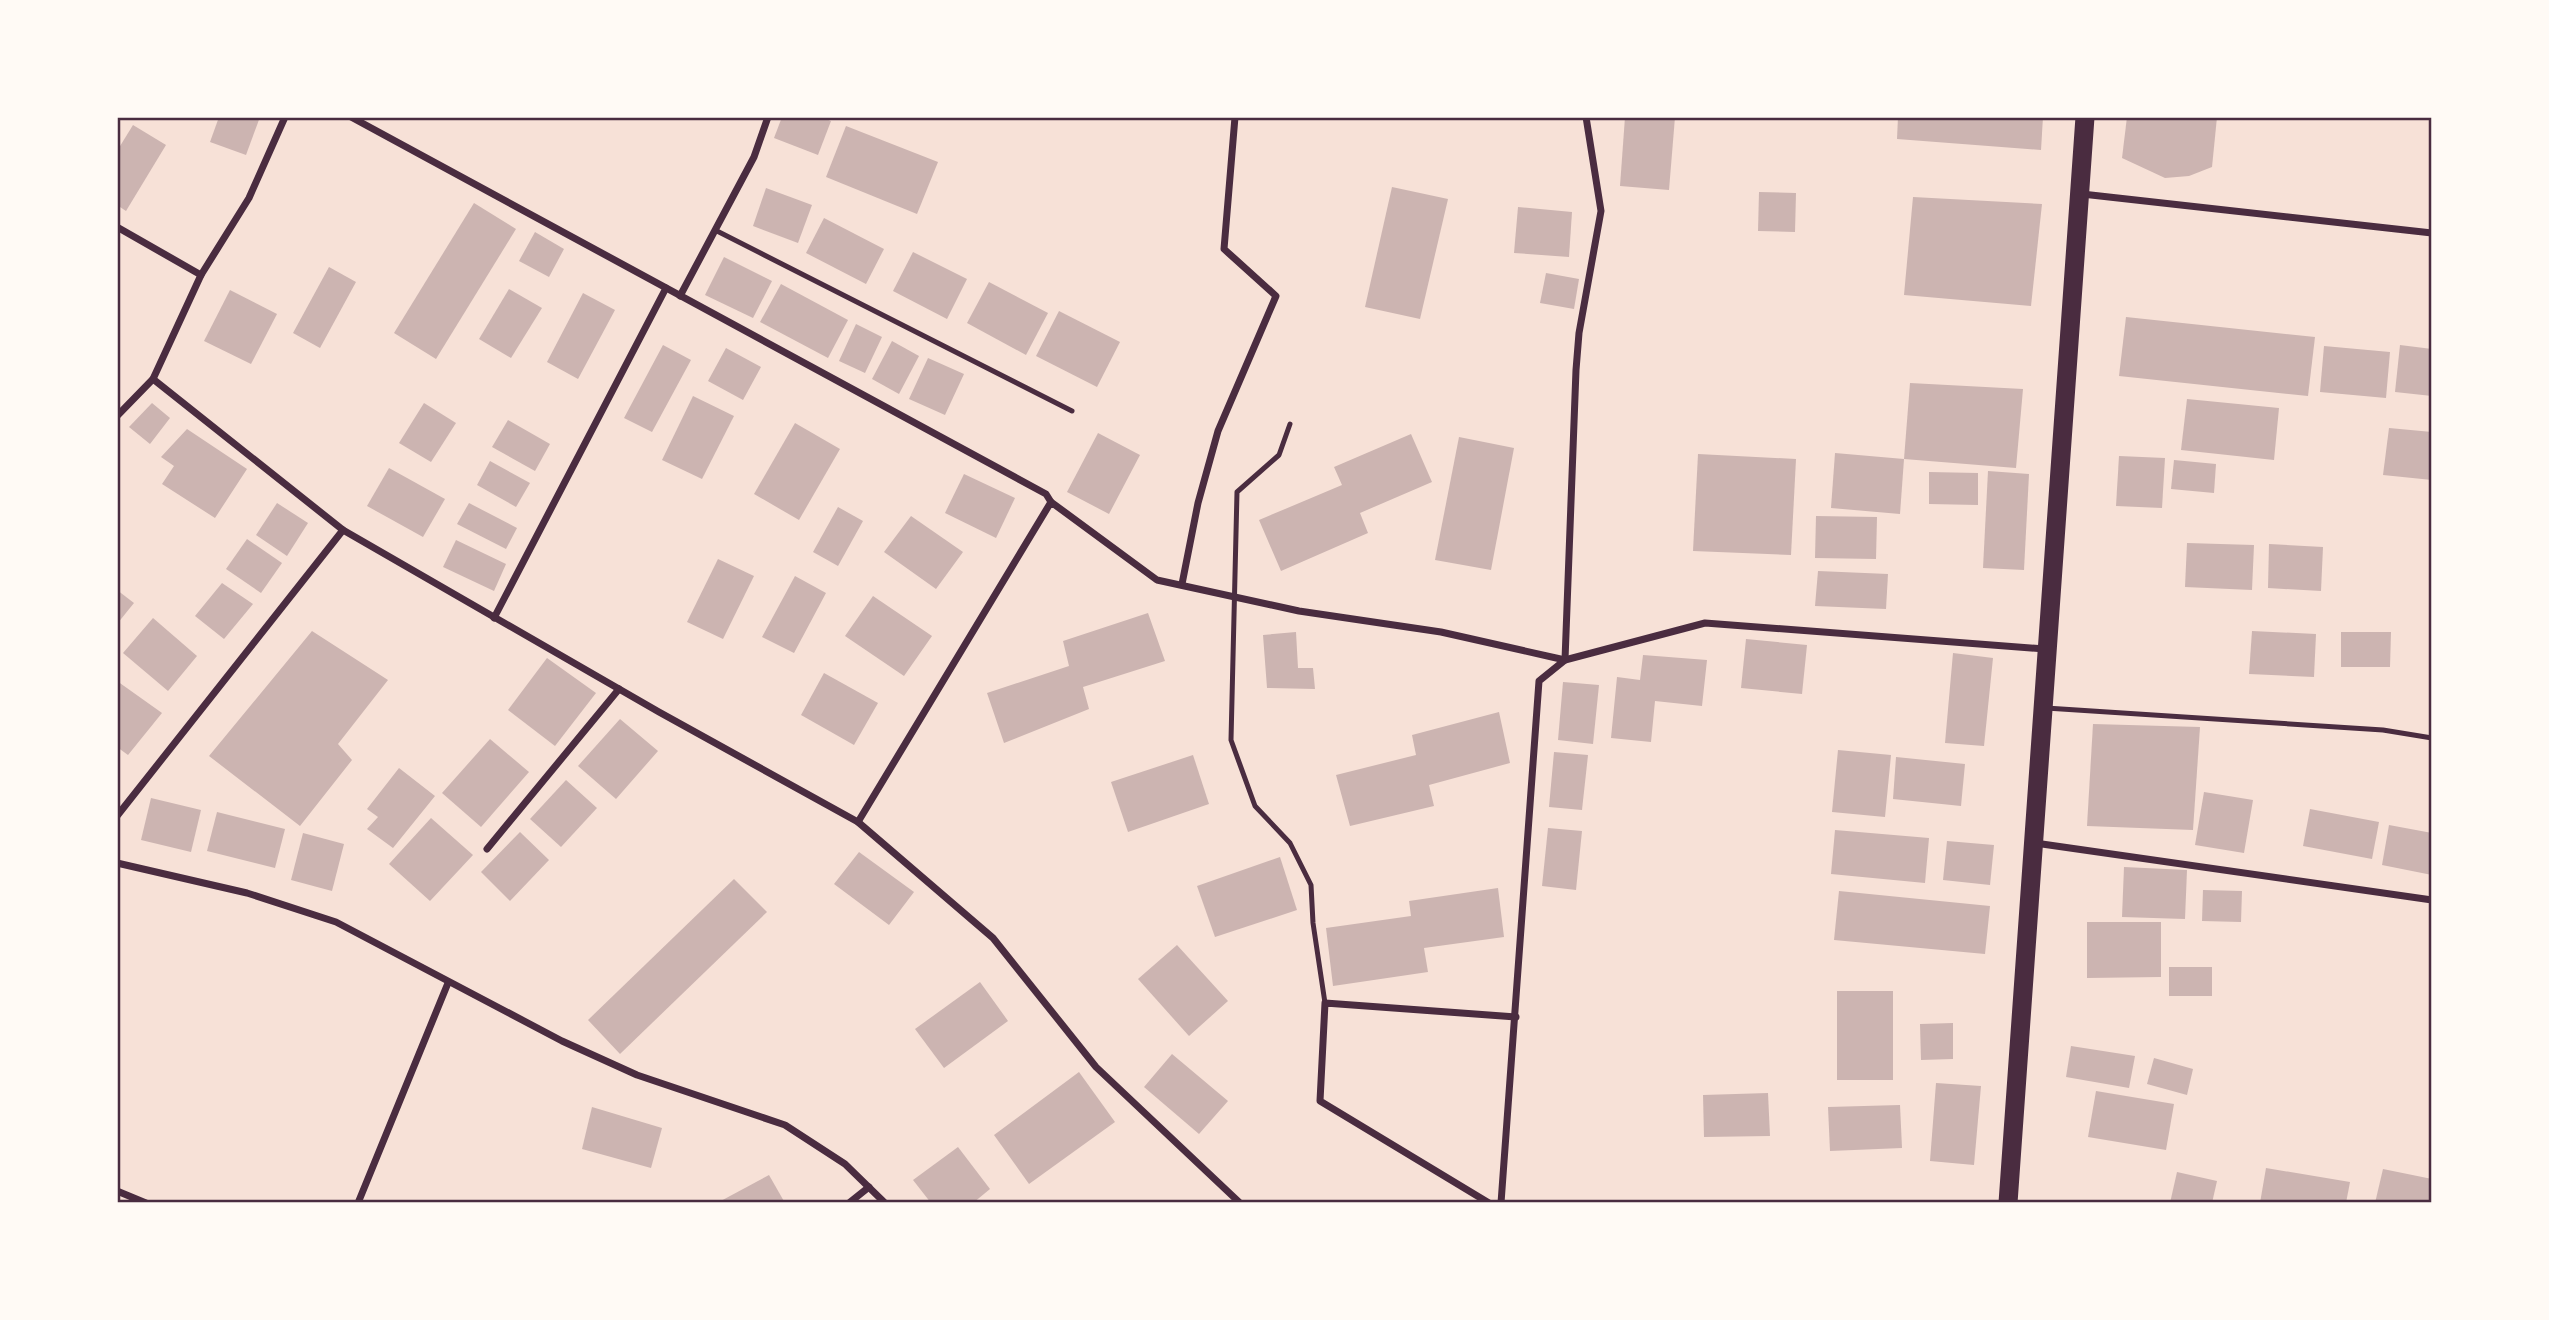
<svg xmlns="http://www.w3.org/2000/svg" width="2549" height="1320" font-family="Cabin,sans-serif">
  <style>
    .building { fill: #ccb4b1 }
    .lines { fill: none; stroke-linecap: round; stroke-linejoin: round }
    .service { stroke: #4a2c40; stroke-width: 5 }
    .minor { stroke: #4a2c40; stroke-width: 7 }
    .trunk { stroke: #4a2c40; stroke-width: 19 }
    .neatline { fill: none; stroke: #4a2c40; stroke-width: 2.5 }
  </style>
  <rect width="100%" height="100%" fill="#f7e1d7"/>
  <!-- building -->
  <g class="building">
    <polygon points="219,117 260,117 246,155 210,142"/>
    <polygon points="782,117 821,117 831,121 818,155 774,138"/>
    <polygon points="1625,117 1675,117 1669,190 1620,186"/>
    <polygon points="1898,117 2043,117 2041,150 1897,139"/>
    <polygon points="2127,117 2217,117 2212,167 2189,176 2165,178 2122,158"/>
    <polygon points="133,125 166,145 126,211 117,205 117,151"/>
    <polygon points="846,126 938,162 917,214 826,177"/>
    <polygon points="1392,187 1448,199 1420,319 1365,307"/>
    <polygon points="766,188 812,205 798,243 753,226"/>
    <polygon points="1759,192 1796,193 1795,232 1758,231"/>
    <polygon points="1913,197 2042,204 2031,306 1904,295"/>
    <polygon points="474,203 516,229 436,359 394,333"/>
    <polygon points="1518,207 1572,212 1569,257 1514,253"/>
    <polygon points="824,218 884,249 866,284 806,253"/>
    <polygon points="535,232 564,249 549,277 519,261"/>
    <polygon points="913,252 967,279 947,319 893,291"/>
    <polygon points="724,257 772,281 753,318 705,295"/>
    <polygon points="329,267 356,282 320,348 293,333"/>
    <polygon points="1546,273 1579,279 1574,309 1540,303"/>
    <polygon points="989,282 1048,313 1026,355 967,323"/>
    <polygon points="781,284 848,320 828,358 760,322"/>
    <polygon points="509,289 542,308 511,358 479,339"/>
    <polygon points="230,290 277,314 251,364 204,341"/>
    <polygon points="583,293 615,310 578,379 547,362"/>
    <polygon points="1059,311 1120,342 1097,387 1036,356"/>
    <polygon points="2126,317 2315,337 2308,396 2119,376"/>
    <polygon points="856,324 882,337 865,373 839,361"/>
    <polygon points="892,341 919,356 899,394 872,379"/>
    <polygon points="663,345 691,360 652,432 624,418"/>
    <polygon points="2400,345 2432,349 2432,396 2395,392"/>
    <polygon points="2324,346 2390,352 2386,398 2320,392"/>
    <polygon points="726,348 761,367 743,400 708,381"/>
    <polygon points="928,358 964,374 945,415 909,399"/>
    <polygon points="1910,383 2023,389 2016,468 1904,459"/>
    <polygon points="693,396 734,416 702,479 662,460"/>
    <polygon points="2187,399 2279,408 2274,460 2181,450"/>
    <polygon points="152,403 170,418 150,444 129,427"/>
    <polygon points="424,403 456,423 431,462 399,443"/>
    <polygon points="508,420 550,444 535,471 492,447"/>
    <polygon points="795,423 840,449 799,520 754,494"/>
    <polygon points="2389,428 2432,432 2432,480 2383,475"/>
    <polygon points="187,429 247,469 215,518 162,484 174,466 161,457"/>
    <polygon points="1098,433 1140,455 1109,514 1067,492"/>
    <polygon points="1411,434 1432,482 1360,513 1368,533 1281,571 1259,520 1342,485 1334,467"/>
    <polygon points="1459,437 1514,448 1491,570 1435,560"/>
    <polygon points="1835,453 1904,459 1900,514 1831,508"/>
    <polygon points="1698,454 1796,459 1791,555 1693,551"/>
    <polygon points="2119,456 2165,458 2162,508 2116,506"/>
    <polygon points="2174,460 2216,464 2214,493 2171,489"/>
    <polygon points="490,461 530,483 516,507 477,485"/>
    <polygon points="389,468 445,499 423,537 367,506"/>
    <polygon points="1988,471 2029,474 2024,570 1983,568"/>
    <polygon points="1929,472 1978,473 1978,505 1929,504"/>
    <polygon points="964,474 1015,498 996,538 945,513"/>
    <polygon points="277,503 308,523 287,556 256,535"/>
    <polygon points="469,503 517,528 506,549 457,524"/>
    <polygon points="838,507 863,521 838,566 813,552"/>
    <polygon points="911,516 963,552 936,589 884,552"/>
    <polygon points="1816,516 1877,517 1876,559 1815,558"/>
    <polygon points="247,539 282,563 261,593 226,569"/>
    <polygon points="456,540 506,564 494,591 443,567"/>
    <polygon points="2187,543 2254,545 2252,590 2185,587"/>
    <polygon points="2269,544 2323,547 2321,591 2268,588"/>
    <polygon points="718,559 754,576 723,639 687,622"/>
    <polygon points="1818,571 1888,574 1886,609 1815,606"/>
    <polygon points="795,576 826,593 794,653 762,637"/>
    <polygon points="222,583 253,604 224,639 195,616"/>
    <polygon points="117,590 134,603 117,624"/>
    <polygon points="873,596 932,636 904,676 845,636"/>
    <polygon points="1148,613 1165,661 1083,687 1089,709 1004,743 987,693 1069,666 1063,641"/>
    <polygon points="153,618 197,656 168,691 123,653"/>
    <polygon points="312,631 388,680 338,744 352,760 300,826 209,756"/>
    <polygon points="2252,631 2316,634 2314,677 2249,674"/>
    <polygon points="1296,632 1298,668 1313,668 1315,689 1267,688 1263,635"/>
    <polygon points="2341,632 2391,632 2390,667 2341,667"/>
    <polygon points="1746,639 1807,645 1802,694 1741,688"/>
    <polygon points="1953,653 1993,658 1984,746 1945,743"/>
    <polygon points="1643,655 1707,660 1702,706 1655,701 1651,742 1611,738 1617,677 1640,680"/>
    <polygon points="547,658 596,693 555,746 508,710"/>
    <polygon points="824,673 878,703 854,745 801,715"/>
    <polygon points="117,681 162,713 128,755 117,747"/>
    <polygon points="1563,682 1599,685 1593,744 1558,740"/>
    <polygon points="1499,712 1510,763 1429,785 1434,806 1350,826 1336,775 1416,755 1412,735"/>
    <polygon points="620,719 658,751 616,799 578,766"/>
    <polygon points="2093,724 2200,727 2193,830 2087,826"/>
    <polygon points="490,739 529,772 481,827 442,793"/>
    <polygon points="1838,750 1891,755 1885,817 1832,812"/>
    <polygon points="1554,752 1588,755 1582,810 1549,807"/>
    <polygon points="1193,755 1209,804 1128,832 1111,782"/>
    <polygon points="1896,757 1965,764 1961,806 1893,799"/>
    <polygon points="399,768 435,796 393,848 367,829 378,817 367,809"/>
    <polygon points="566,780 597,808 561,847 530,819"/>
    <polygon points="2204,792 2253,800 2244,853 2195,845"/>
    <polygon points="151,798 201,810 191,852 141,840"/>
    <polygon points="2310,809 2379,822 2372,859 2303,846"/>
    <polygon points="217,812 285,829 275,868 207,851"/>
    <polygon points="431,818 473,855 430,901 389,864"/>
    <polygon points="2389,825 2432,833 2432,875 2382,865"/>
    <polygon points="1548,828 1582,831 1576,890 1542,886"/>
    <polygon points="1835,830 1929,838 1925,883 1831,874"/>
    <polygon points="520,832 549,860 510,901 481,872"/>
    <polygon points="303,833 344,844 332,891 291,880"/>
    <polygon points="1947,841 1994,845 1990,885 1943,880"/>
    <polygon points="859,852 914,892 889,925 834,884"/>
    <polygon points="1280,857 1297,910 1215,937 1197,886"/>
    <polygon points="2124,867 2187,870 2185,919 2122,917"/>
    <polygon points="734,879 767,912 620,1054 588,1020"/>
    <polygon points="1498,888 1504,937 1424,948 1428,972 1333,986 1326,928 1411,916 1409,901"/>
    <polygon points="2203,890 2242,891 2241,922 2202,921"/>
    <polygon points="1839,891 1990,906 1985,954 1834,940"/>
    <polygon points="2087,922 2161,922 2161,977 2087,978"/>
    <polygon points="1177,945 1228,1001 1189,1036 1138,979"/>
    <rect x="2169" y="967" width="43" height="29"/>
    <polygon points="980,982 1008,1021 944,1068 915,1029"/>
    <rect x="1837" y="991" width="56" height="89"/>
    <polygon points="1953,1023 1953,1059 1921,1060 1920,1024"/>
    <polygon points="2071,1046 2135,1056 2129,1088 2066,1077"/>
    <polygon points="1172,1054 1228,1101 1199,1134 1144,1087"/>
    <polygon points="2154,1058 2193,1069 2187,1095 2147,1084"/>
    <polygon points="1079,1072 1115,1122 1029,1184 994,1135"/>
    <polygon points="1936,1083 1981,1086 1974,1165 1930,1161"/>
    <polygon points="2096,1091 2174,1104 2166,1150 2088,1137"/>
    <polygon points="1768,1093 1770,1136 1704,1137 1703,1095"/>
    <polygon points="1900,1105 1902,1148 1830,1151 1828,1107"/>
    <polygon points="592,1107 662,1128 651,1168 582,1149"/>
    <polygon points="958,1147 990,1189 973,1203 931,1203 913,1180"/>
    <polygon points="2266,1168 2350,1182 2346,1203 2260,1203"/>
    <polygon points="2383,1169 2432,1179 2432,1203 2375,1203"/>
    <polygon points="2177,1172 2217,1181 2212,1203 2170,1203"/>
    <polygon points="769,1175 785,1203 717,1203"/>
  </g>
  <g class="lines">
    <!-- service -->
    <g class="service">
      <polyline points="715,230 1072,411"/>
      <polyline points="1290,424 1279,455 1237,492 1231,740 1255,806 1290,843 1311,885 1313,923 1325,1003"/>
      <polyline points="2046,708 2383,730 2432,738"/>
    </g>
    <!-- minor -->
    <g class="minor">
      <polyline points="351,117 1046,494 1051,502"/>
      <polyline points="2082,194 2432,233"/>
      <polyline points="117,227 201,275"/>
      <polyline points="680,296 754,157 768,117"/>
      <polyline points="153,379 343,530 659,712 858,822 993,938 1096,1067 1240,1203"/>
      <polyline points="117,416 153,379 201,275 249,198 285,117"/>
      <polyline points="1182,584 1198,503 1218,431 1276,296 1224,249 1235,117"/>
      <polyline points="494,618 666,288"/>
      <polyline points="117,816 343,530"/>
      <polyline points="858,822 1051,502 1157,580 1299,611 1441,632 1565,660 1705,623 2045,649"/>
      <polyline points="2035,843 2432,900"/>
      <polyline points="487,849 619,689"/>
      <polyline points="117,863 247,893 336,922 562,1041 637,1075 785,1125 845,1164 885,1203"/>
      <polyline points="117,1191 146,1203"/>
      <polyline points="358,1203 448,983"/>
      <polyline points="849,1203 869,1187"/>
      <polyline points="1489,1203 1320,1101 1325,1003 1516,1017"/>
      <polyline points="1501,1203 1539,681 1565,660 1576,370 1579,333 1601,211 1586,117"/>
    </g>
    <!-- trunk -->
    <polyline class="trunk" points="2008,1203 2085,117"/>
  </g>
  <!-- border -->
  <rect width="2549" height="1320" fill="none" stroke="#fffaf5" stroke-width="238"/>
  <rect x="119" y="119" width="2311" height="1082" class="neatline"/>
</svg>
